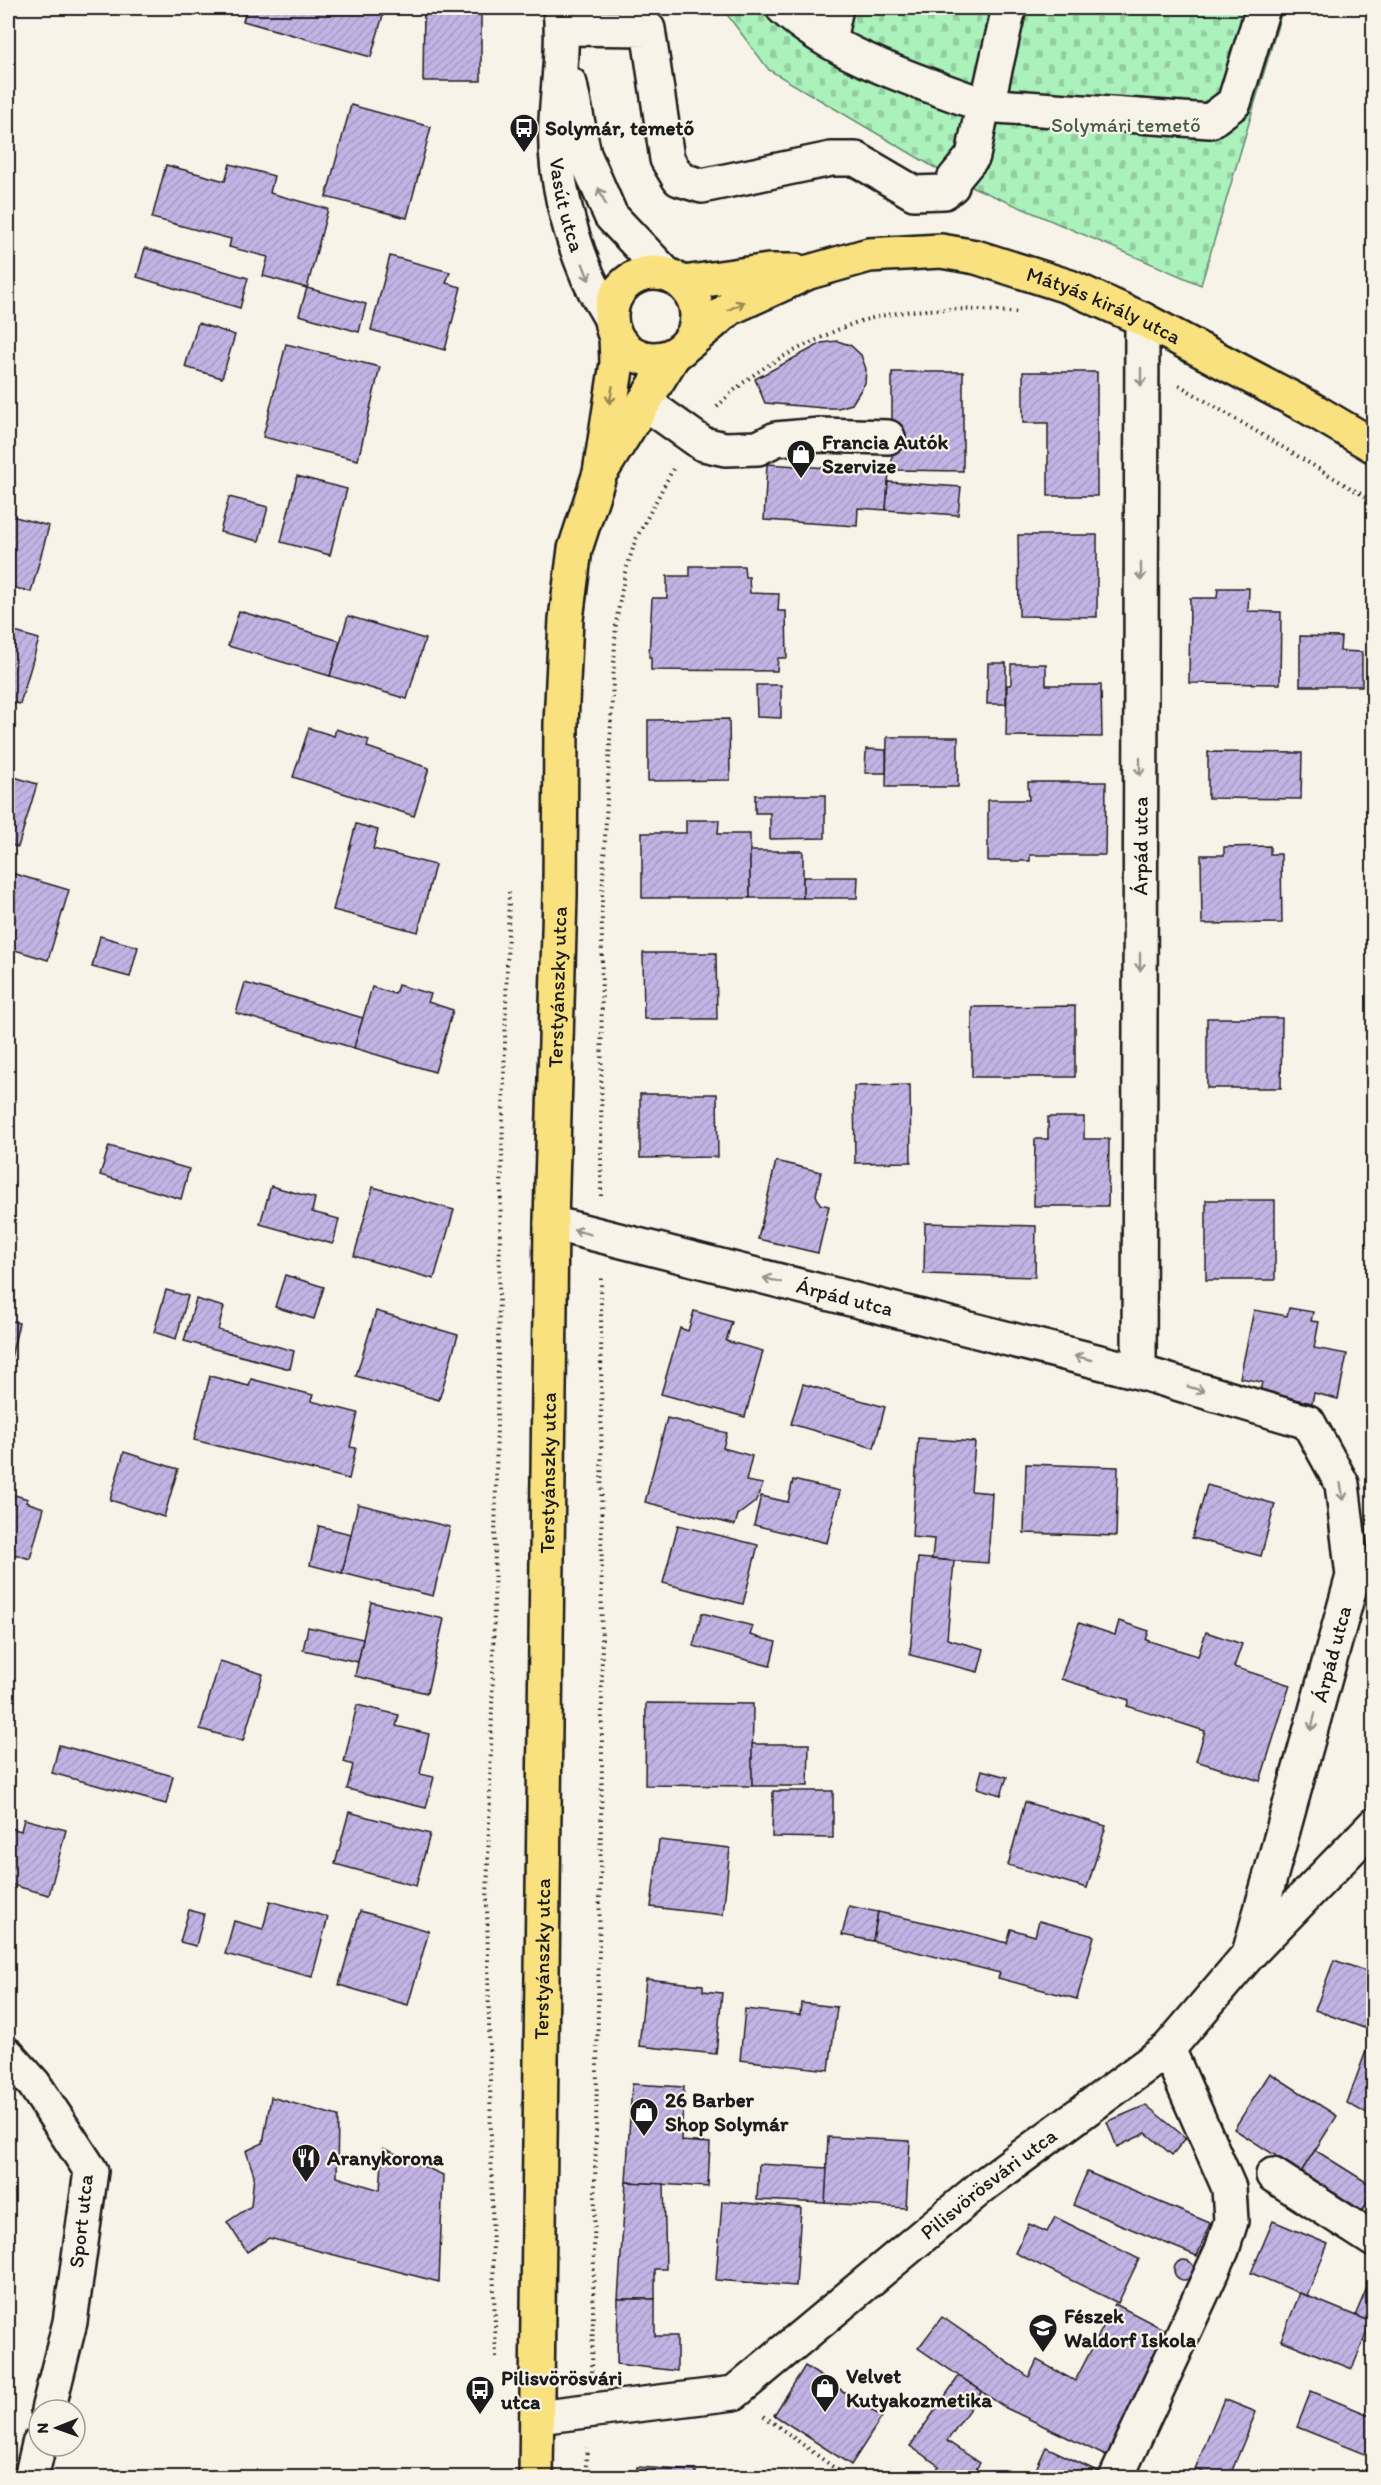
<svg xmlns="http://www.w3.org/2000/svg" width="1381" height="2485" font-family="Itim,sans-serif">
  <style>
    .cemetery { fill: url(#cemetery-stones); stroke: #64866c; stroke-width: 1.5 }
    .building { fill: url(#building-hatch); stroke: #1c1c1c; stroke-width: 1.5 }
    .lines { fill: none; stroke-linecap: round; stroke-linejoin: round }
    .minor-casing { stroke: #1c1c1c; stroke-width: 38 }
    .major-casing { stroke: #1c1c1c; stroke-width: 38 }
    .path { stroke: #1c1c1c; stroke-width: 4; stroke-dasharray: 1.5 4.5; stroke-linecap: butt }
    .minor { stroke: #f7f3e8; stroke-width: 33 }
    .major { stroke: #fae180; stroke-width: 33 }
    .oneway { stroke: #94928c }
    .oneway2 { stroke: #968853 }
    .labels { text-anchor: middle; stroke-width: 4.5; stroke-linejoin: round; paint-order: stroke }
    .park-label { font-size: 21px; fill: #475c4c; stroke: #f7f3e8 }
    .poi-label { font-size: 21px; font-weight: bold; fill: #1c1c1c; stroke: #f7f3e8; text-anchor: start }
    .street-label { font-size: 21px; fill: #1c1c1c; stroke: #f7f3e8 }
  </style>
  <defs>
    <pattern id="cemetery-stones" width="16" height="16" patternUnits="userSpaceOnUse" patternTransform="scale(1.5)"><rect width="16" height="16" fill="#abf1bc"/><path d="M2 7V4a2 2 0 0 1 4 0v3zM10 15v-3a2 2 0 0 1 4 0v3z" fill="#93cea1"/></pattern>
    <pattern id="building-hatch" width="6" height="6" patternUnits="userSpaceOnUse" patternTransform="scale(1.5)"><rect width="6" height="6" fill="#c3b3e4"/><path d="M-1 1l2-2M0 6l6-6M5 7l2-2" fill="none" stroke="#a799c3"/></pattern>
  </defs>
  <rect width="100%" height="100%" fill="#f7f3e8"/>
  <filter id="ink" filterUnits="userSpaceOnUse"><feTurbulence type="fractalNoise" baseFrequency=".0167" numOctaves="2"/><feDisplacementMap in="SourceGraphic" scale="12" xChannelSelector="R" yChannelSelector="G"/><feConvolveMatrix kernelMatrix="1 2 1 2 8 2 1 2 1" color-interpolation-filters="sRGB"/></filter>
  <g filter="url(#ink)">
    <!-- cemetery -->
    <polygon class="cemetery" points="722,8 1283,8 1201,285 954,179 769,70"/>
    <!-- building -->
    <g class="building">
      <polygon points="247,8 385,8 371,57 243,21"/>
      <polygon points="424,8 481,8 481,81 423,81"/>
      <polygon points="351,105 431,127 407,218 326,197"/>
      <polygon points="230,164 274,176 270,193 328,209 307,288 263,276 268,257 229,247 231,239 152,218 166,165 225,181"/>
      <polygon points="145,248 248,278 240,308 137,277"/>
      <polygon points="390,256 450,272 446,283 461,287 445,350 371,330"/>
      <polygon points="307,288 366,304 359,332 299,315"/>
      <polygon points="198,323 235,335 222,378 185,367"/>
      <polygon points="837,341 850,345 861,355 866,369 865,383 852,404 838,408 824,408 765,403 755,379 822,343"/>
      <polygon points="286,344 380,367 358,460 263,437"/>
      <polygon points="892,372 963,372 963,471 892,470"/>
      <polygon points="1023,372 1097,372 1097,496 1048,496 1048,423 1023,423"/>
      <polygon points="767,464 889,472 886,510 858,508 857,526 764,520"/>
      <polygon points="297,476 347,489 330,555 281,542"/>
      <polygon points="888,482 961,487 958,515 886,510"/>
      <polygon points="229,497 268,507 259,541 220,532"/>
      <polygon points="8,515 49,526 31,592 8,586"/>
      <polygon points="1018,535 1097,535 1097,617 1019,616"/>
      <polygon points="690,566 744,566 745,577 749,577 750,593 779,594 778,611 786,611 787,658 778,658 777,671 651,670 651,657 649,657 652,598 667,598 667,576 690,576"/>
      <polygon points="1218,588 1249,588 1248,611 1281,612 1280,684 1189,683 1190,598 1217,598"/>
      <polygon points="239,611 340,641 330,676 228,646"/>
      <polygon points="348,616 425,639 407,699 330,676"/>
      <polygon points="8,630 39,639 20,704 8,701"/>
      <polygon points="1300,636 1341,637 1340,651 1362,652 1362,686 1300,686"/>
      <polygon points="988,663 1006,663 1006,704 987,704"/>
      <polygon points="1011,664 1046,664 1046,685 1101,685 1102,737 1006,736 1007,685 1011,685"/>
      <polygon points="756,685 781,685 781,718 757,717"/>
      <polygon points="729,719 730,780 648,781 648,720"/>
      <polygon points="309,728 334,736 336,729 369,740 367,747 429,768 414,816 293,777"/>
      <polygon points="887,737 958,737 958,787 886,787"/>
      <polygon points="866,749 886,750 886,773 865,773"/>
      <polygon points="1208,752 1302,753 1301,799 1208,798"/>
      <polygon points="8,775 37,784 18,847 8,844"/>
      <polygon points="1028,782 1106,782 1105,855 1030,855 1030,861 988,861 988,800 1029,800"/>
      <polygon points="755,795 825,795 825,838 770,839 770,813 755,813"/>
      <polygon points="686,820 719,820 718,834 750,834 750,898 642,898 642,833 686,833"/>
      <polygon points="356,824 378,830 373,849 435,865 418,932 333,910"/>
      <polygon points="1270,846 1270,854 1281,854 1282,923 1202,924 1201,855 1224,855 1224,847"/>
      <rect x="750" y="851" width="53" height="47"/>
      <polygon points="8,872 69,890 48,960 8,948"/>
      <polygon points="803,877 858,877 857,898 803,898"/>
      <polygon points="100,936 138,947 130,977 92,967"/>
      <polygon points="643,953 716,953 717,1019 644,1019"/>
      <polygon points="245,983 363,1018 354,1048 236,1013"/>
      <polygon points="398,985 431,994 428,1002 453,1010 435,1072 354,1048 372,987 395,994"/>
      <polygon points="1075,1006 1075,1077 972,1077 972,1007"/>
      <polygon points="1207,1018 1282,1018 1281,1088 1207,1088"/>
      <polygon points="910,1085 911,1162 855,1163 854,1086"/>
      <polygon points="640,1094 717,1094 718,1157 640,1158"/>
      <polygon points="1048,1117 1084,1117 1084,1139 1109,1139 1108,1206 1034,1206 1035,1139 1048,1139"/>
      <polygon points="109,1146 189,1169 181,1199 100,1175"/>
      <polygon points="776,1161 821,1172 816,1195 820,1204 829,1206 818,1253 758,1239"/>
      <polygon points="271,1186 315,1198 312,1212 339,1219 333,1244 260,1224"/>
      <polygon points="373,1187 454,1210 434,1279 354,1256"/>
      <rect x="1206" y="1200" width="69" height="80"/>
      <polygon points="925,1223 1036,1226 1035,1277 924,1274"/>
      <polygon points="285,1275 324,1287 314,1319 275,1307"/>
      <polygon points="166,1290 188,1296 176,1339 154,1332"/>
      <polygon points="196,1299 224,1307 218,1330 294,1351 290,1369 184,1341"/>
      <polygon points="1289,1308 1313,1312 1311,1321 1319,1322 1314,1348 1347,1354 1338,1399 1314,1393 1312,1403 1260,1392 1262,1382 1240,1378 1254,1310 1287,1316"/>
      <polygon points="376,1311 458,1335 439,1400 356,1376"/>
      <polygon points="694,1311 732,1322 726,1341 763,1351 745,1417 661,1394 680,1328 688,1331"/>
      <polygon points="8,1320 19,1323 8,1371"/>
      <polygon points="210,1376 249,1386 251,1379 313,1395 311,1401 358,1413 350,1447 356,1448 349,1479 194,1440"/>
      <polygon points="803,1384 885,1407 874,1448 791,1424"/>
      <polygon points="667,1418 727,1433 723,1448 752,1456 746,1481 763,1484 755,1502 738,1515 735,1525 645,1502"/>
      <polygon points="918,1438 975,1442 971,1491 992,1493 988,1563 932,1559 934,1539 912,1537"/>
      <polygon points="124,1452 178,1469 164,1517 110,1500"/>
      <polygon points="1026,1464 1118,1467 1116,1536 1024,1533"/>
      <polygon points="793,1480 840,1491 827,1543 754,1525 761,1496 788,1502"/>
      <polygon points="1207,1485 1275,1504 1261,1556 1192,1538"/>
      <polygon points="8,1493 28,1499 26,1502 44,1508 30,1559 11,1553 9,1558 8,1557"/>
      <polygon points="358,1504 450,1527 433,1596 342,1573"/>
      <polygon points="678,1525 758,1545 743,1604 663,1583"/>
      <polygon points="319,1526 351,1534 342,1573 310,1565"/>
      <polygon points="918,1558 954,1561 947,1639 984,1649 978,1672 910,1655"/>
      <polygon points="371,1602 444,1619 427,1693 355,1676"/>
      <polygon points="702,1613 753,1626 750,1635 776,1642 770,1666 693,1646"/>
      <polygon points="1119,1621 1149,1631 1146,1640 1198,1656 1206,1632 1242,1644 1234,1667 1290,1685 1260,1781 1196,1761 1205,1731 1127,1706 1129,1700 1061,1679 1079,1623 1115,1635"/>
      <polygon points="308,1627 363,1639 358,1662 303,1650"/>
      <polygon points="220,1661 263,1674 243,1741 200,1729"/>
      <polygon points="646,1703 753,1704 752,1786 645,1785"/>
      <polygon points="357,1705 399,1715 396,1726 429,1734 420,1774 434,1777 426,1808 347,1789 353,1765 344,1762"/>
      <polygon points="752,1744 809,1744 808,1786 752,1786"/>
      <polygon points="59,1745 173,1776 166,1804 52,1773"/>
      <polygon points="982,1770 1007,1777 1001,1795 977,1788"/>
      <polygon points="773,1791 833,1791 833,1838 772,1837"/>
      <polygon points="1025,1802 1106,1826 1087,1888 1008,1865"/>
      <polygon points="349,1812 430,1834 416,1886 335,1864"/>
      <polygon points="24,1819 66,1830 49,1895 8,1884 8,1827 21,1831"/>
      <polygon points="659,1840 730,1848 723,1915 651,1907"/>
      <polygon points="270,1901 328,1917 312,1977 225,1954 234,1921 263,1929"/>
      <polygon points="849,1906 878,1912 873,1941 842,1935"/>
      <polygon points="189,1910 204,1914 196,1946 180,1942"/>
      <polygon points="360,1911 429,1931 408,2005 339,1985"/>
      <polygon points="878,1912 951,1928 1007,1943 1011,1929 1035,1936 1039,1921 1094,1936 1077,1999 998,1978 1000,1973 873,1941"/>
      <polygon points="1334,1960 1374,1974 1374,2003 1364,2028 1315,2010"/>
      <polygon points="646,1979 703,1985 703,1991 722,1993 716,2054 639,2046"/>
      <polygon points="801,2003 837,2007 829,2070 740,2060 745,2009 800,2015"/>
      <polygon points="1374,2029 1374,2118 1347,2103"/>
      <polygon points="1270,2073 1337,2116 1301,2172 1234,2129"/>
      <polygon points="632,2084 684,2087 681,2141 710,2143 708,2187 626,2182"/>
      <polygon points="271,2097 338,2116 337,2177 380,2190 383,2148 443,2175 439,2282 269,2238 247,2252 227,2222 251,2206 254,2175 246,2151 263,2143"/>
      <polygon points="1146,2105 1186,2138 1172,2155 1146,2133 1117,2147 1107,2122"/>
      <polygon points="828,2137 910,2141 906,2208 825,2203"/>
      <polygon points="1315,2150 1374,2187 1374,2193 1362,2211 1301,2172"/>
      <polygon points="759,2164 827,2168 825,2203 757,2200"/>
      <polygon points="1087,2172 1210,2223 1197,2256 1073,2205"/>
      <polygon points="626,2182 664,2184 666,2269 655,2269 655,2299 618,2299"/>
      <polygon points="722,2201 801,2208 796,2286 716,2280"/>
      <polygon points="1055,2217 1139,2259 1118,2303 1015,2253 1029,2224 1047,2232"/>
      <polygon points="1273,2221 1328,2244 1307,2296 1251,2273"/>
      <circle cx="1184" cy="2270" r="10"/>
      <polygon points="1374,2271 1374,2324 1355,2316"/>
      <polygon points="1300,2293 1371,2322 1352,2369 1281,2340"/>
      <polygon points="618,2299 655,2299 655,2336 677,2336 677,2371 617,2364"/>
      <polygon points="1115,2304 1171,2333 1108,2457 1006,2408 918,2348 942,2317 1029,2377 1037,2360 1075,2381"/>
      <polygon points="805,2366 882,2417 851,2465 774,2415"/>
      <polygon points="959,2376 982,2391 947,2441 980,2463 970,2478 931,2478 939,2466 910,2446"/>
      <polygon points="1311,2391 1374,2417 1374,2458 1297,2427"/>
      <polygon points="1224,2399 1256,2412 1229,2478 1216,2478 1195,2469"/>
      <polygon points="1046,2447 1101,2473 1099,2478 1032,2478"/>
      <polygon points="637,2467 696,2471 696,2478 636,2478"/>
    </g>
    <g class="lines">
      <!-- minor casing -->
      <g class="minor-casing">
        <g id="minor">
          <path id="s1" d="M 560,8 C 564,46 558,83 556,121 C 553,173 568,230 588,277 C 594,291 603,304 610,317"/>
          <polyline points="1009,8 991,87 983,105 1210,121 1234,103 1263,8"/>
          <path d="M 562,28 L 648,29 L 667,159 L 679,179 L 702,186 L 831,159 L 856,159 L 914,193 L 944,192 L 952,186 L 954,179 L 973,156 L 983,105 C 915,80 837,57 783,8"/>
          <polyline points="829,40 836,8"/>
          <polyline points="570,84 584,154 611,216 665,273"/>
          <polyline points="644,402 703,444 725,449 758,448 776,439 820,435 888,437"/>
          <path id="s2" d="M 551,1223 L 1139,1372 L 1308,1422 L 1342,1484 L 1353,1576 L 1249,1954"/>
          <path id="s3" d="M 1139,1372 L 1142,319"/>
          <polyline points="8,2055 34,2084 91,2171 70,2322 48,2410"/>
          <polyline points="1273,2175 1374,2240"/>
          <path id="s4" d="M 537,2417 L 734,2393 L 985,2184 L 1168,2049 L 1249,1954 L 1374,1825"/>
          <polyline points="31,2478 39,2444"/>
          <polyline points="1116,2478 1222,2250 1231,2221 1229,2188 1168,2049"/>
        </g>
      </g>
      <!-- major casing -->
      <g class="major-casing">
        <g id="major">
          <circle cx="654" cy="316" r="43"/>
          <polyline points="683,283 769,271 796,271"/>
          <path id="s5" d="M 690,342 L 730,308 L 809,272 L 869,255 L 941,251 L 976,257 L 1070,287 L 1142,319 L 1308,407 L 1374,446"/>
          <polyline points="604,467 673,356"/>
          <path id="s6" d="M 536,2478 L 551,1223 L 560,895 L 561,724 L 566,619 L 575,549 L 600,473 L 617,363 L 616,337"/>
        </g>
      </g>
      <!-- path -->
      <g class="path">
        <polyline points="1179,385 1374,502"/>
        <path d="M 717,407 C 746,377 769,363 806,345 C 825,336 845,325 865,320 C 914,306 969,308 1019,313"/>
        <polyline points="601,1196 602,897 616,623 625,573 636,539 673,469"/>
        <polyline points="496,2357 493,2260 487,1902 493,1671 500,1231 509,892"/>
        <polyline points="592,2372 602,1764 601,1276"/>
        <polyline points="764,2416 848,2478"/>
        <polyline points="585,2478 587,2448"/>
      </g>
      <!-- minor -->
      <use href="#minor" class="minor"/>
      <!-- major -->
      <use href="#major" class="major"/>
    </g>
    <!-- one-way arrows -->
    <defs><path id="oneway-shaft" d="M-6 0H5M1.5-3L5.5 0L1.5 3" fill="none" stroke-width="1.6" stroke-linecap="round" stroke-linejoin="round" transform="scale(1.5)"/></defs>
    <g class="oneway">
      <use href="#oneway-shaft" transform="translate(602 196) rotate(-114)"/>
      <use href="#oneway-shaft" transform="translate(586 272) rotate(69)"/>
      <use href="#oneway-shaft" transform="translate(1141 377) rotate(90)"/>
      <use href="#oneway-shaft" transform="translate(1141 572) rotate(90)"/>
      <use href="#oneway-shaft" transform="translate(1140 767) rotate(90)"/>
      <use href="#oneway-shaft" transform="translate(1140 962) rotate(90)"/>
      <use href="#oneway-shaft" transform="translate(582 1232) rotate(-165)"/>
      <use href="#oneway-shaft" transform="translate(772 1280) rotate(-166)"/>
      <use href="#oneway-shaft" transform="translate(1083 1358) rotate(-166)"/>
      <use href="#oneway-shaft" transform="translate(1196 1389) rotate(17)"/>
      <use href="#oneway-shaft" transform="translate(1342 1492) rotate(80)"/>
      <use href="#oneway-shaft" transform="translate(1313 1722) rotate(105)"/>
    </g>
    <g class="oneway2">
      <use href="#oneway-shaft" transform="translate(736 306) rotate(-28)"/>
      <use href="#oneway-shaft" transform="translate(611 395) rotate(100)"/>
    </g>
  </g>
  <!-- icons -->
  <defs>
    <g id="bus-pin" transform="scale(1.5)"><path d="M0 17L-7.5 6A9.5 9.5 0 1 1 7.5 6Z" fill="#1c1c1c" stroke="#f7f3e8"/><path d="M-5-6H5V4H4V6H2V4H-2V6H-4V4H-5ZM-3.5-4V0h7V-4ZM-3.5 1.2v1.5H-2V1.2ZM2 1.2v1.5H3.5V1.2Z" fill="#fff"/></g>
    <g id="shop-pin" transform="scale(1.5)"><path d="M0 17L-7.5 6A9.5 9.5 0 1 1 7.5 6Z" fill="#1c1c1c" stroke="#f7f3e8"/><path d="M-5-2.5h2.3a2.7 3.5 0 0 1 5.4 0H5L5.5 6h-11ZM-1.5-2.5h3a1.5 2.3 0 0 0-3 0Z" fill="#fff"/></g>
    <g id="restaurant-pin" transform="scale(1.5)"><path d="M0 17L-7.5 6A9.5 9.5 0 1 1 7.5 6Z" fill="#1c1c1c" stroke="#f7f3e8"/><path d="M-5-6h1v4h1v-4h1v4h1v-4h1v5L-1.5 .5V6h-2V.5L-5-1ZM5-6V6H3V1.5H1.5Q1.5-4 5-6Z" fill="#fff"/></g>
    <g id="school-pin" transform="scale(1.5)"><path d="M0 17L-7.5 6A9.5 9.5 0 1 1 7.5 6Z" fill="#1c1c1c" stroke="#f7f3e8"/><path d="M0-5L7-2L0 1L-7-2ZM-4 1L0 2.5L4 1V4Q0 6-4 4Z" fill="#fff"/></g>
  </defs>
  <g fill-rule="evenodd">
    <use href="#bus-pin" x="524" y="128"/>
    <use href="#shop-pin" x="801" y="454"/>
    <use href="#shop-pin" x="644" y="2112"/>
    <use href="#restaurant-pin" x="306" y="2158"/>
    <use href="#school-pin" x="1043" y="2328"/>
    <use href="#shop-pin" x="825" y="2388"/>
    <use href="#bus-pin" x="480" y="2390"/>
  </g>
  <g class="labels">
    <!-- park labels -->
    <g class="park-label">
      <text x="1126" y="132">Solymári temető</text>
    </g>
    <!-- poi labels -->
    <g class="poi-label">
      <text x="545" y="135">Solymár, temető</text>
      <text x="822" y="449">Francia Autók<tspan x="822" dy="24">Szervize</tspan></text>
      <text x="665" y="2107">26 Barber<tspan x="665" dy="24">Shop Solymár</tspan></text>
      <text x="327" y="2165">Aranykorona</text>
      <text x="1064" y="2323">Fészek<tspan x="1064" dy="24">Waldorf Iskola</tspan></text>
      <text x="846" y="2383">Velvet<tspan x="846" dy="24">Kutyakozmetika</tspan></text>
      <text x="501" y="2385">Pilisvörösvári<tspan x="501" dy="24">utca</tspan></text>
    </g>
    <!-- street labels -->
    <g class="street-label">
      <text dy="7" stroke="none"><textPath href="#s1" startOffset="198">Vasút utca</textPath></text>
      <text dy="7" stroke="none"><textPath href="#s5" startOffset="446">Mátyás király utca</textPath></text>
      <text dy="7" stroke="none"><textPath href="#s3" startOffset="526">Árpád utca</textPath></text>
      <text dy="7" stroke="none"><textPath href="#s6" startOffset="1491">Terstyánszky utca</textPath></text>
      <text dy="7" stroke="none"><textPath href="#s2" startOffset="303">Árpád utca</textPath></text>
      <text dy="7" stroke="none"><textPath href="#s6" startOffset="1005">Terstyánszky utca</textPath></text>
      <text transform="translate(1332 1654) rotate(-75)" y="7">Árpád utca</text>
      <text dy="7" stroke="none"><textPath href="#s6" startOffset="519">Terstyánszky utca</textPath></text>
      <text dy="7" stroke="none"><textPath href="#s4" startOffset="528">Pilisvörösvári utca</textPath></text>
      <text transform="translate(81 2221) rotate(-84)" y="7">Sport utca</text>
    </g>
  </g>
  <!-- margin -->
  <rect width="1381" height="2485" fill="none" stroke="#f7f3e8" stroke-width="30"/>
  <rect x="15" y="15" width="1351" height="2455" fill="none" stroke="#1c1c1c" stroke-width="2" filter="url(#ink)"/>
  <!-- north arrow -->
  <g transform="translate(57 2428) rotate(269)"><circle r="28" fill="#f7f3e8" stroke="#9f9d96" stroke-width="1.5"/>
  <path d="M0-4.5L10 22L0 15L-10 22Z" fill="#1c1c1c"/>
  <text y="-9" font-size="16" font-weight="bold" text-anchor="middle" fill="#1c1c1c">N</text>
  </g>
</svg>
